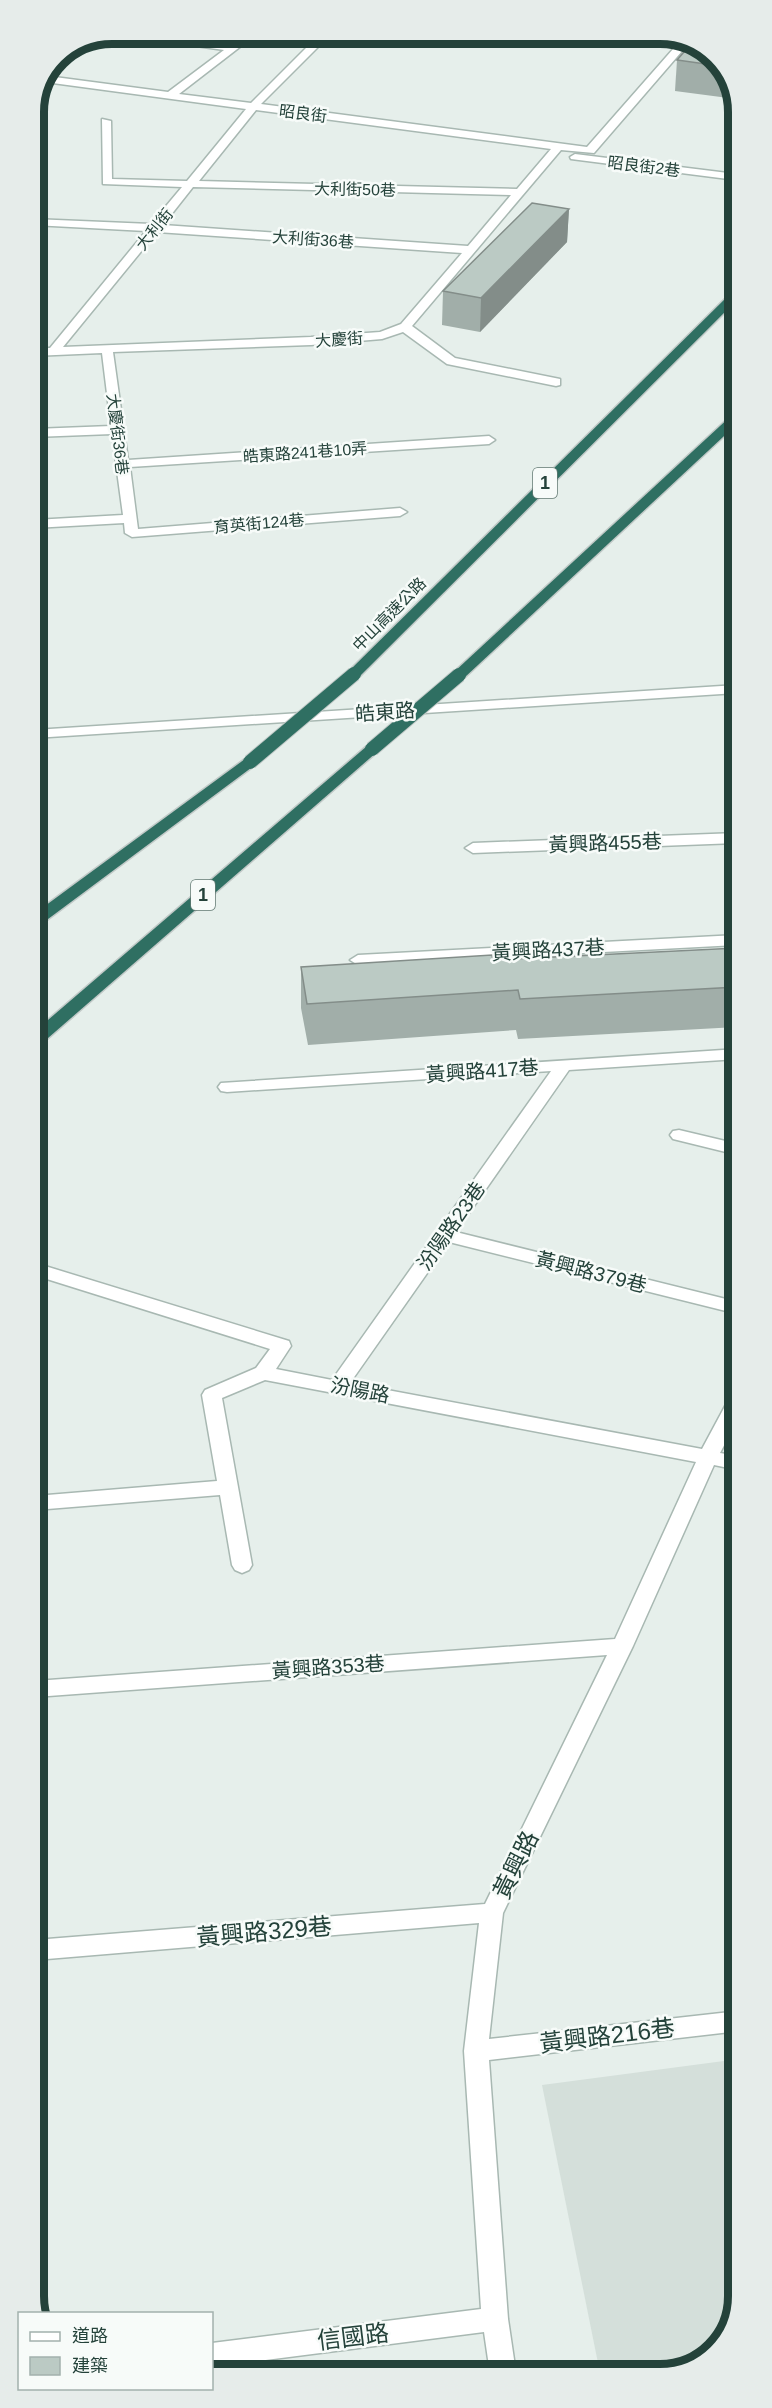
<svg xmlns="http://www.w3.org/2000/svg" width="772" height="2408" font-family="Helvetica,'Noto Sans TC',sans-serif">
  <style>
    .built { fill: #d4dfda }
    .lines { fill: none; stroke-linecap: round; stroke-linejoin: round }
    .minor-casing { stroke: #a8b8b2; stroke-width: 3 }
    .tertiary-casing { stroke: #a8b8b2; stroke-width: 3 }
    .motorway-casing { stroke: #c2cac8; stroke-width: 3 }
    .minor { fill: #fff; fill-rule: evenodd }
    .tertiary { fill: #fff; fill-rule: evenodd }
    .motorway { fill: #2f6f62; fill-rule: evenodd }
    .motorway-bridge-casing { stroke: #c2cac8; stroke-width: 16; stroke-linecap: butt }
    .motorway-bridge { stroke: #2f6f62; stroke-width: 14 }
    .wall { fill: #a1aea9 }
    .shaded-wall { fill: #838d89 }
    .building { fill: #bbcac4; stroke: #838d89; stroke-width: 1.5 }
    .labels { text-anchor: middle; stroke-width: 5; stroke-linejoin: round; paint-order: stroke }
    .far-street-label { font-size: 16px; fill: #24423a; stroke: #f7fbf9 }
    .shield { fill: #f7fbf9; stroke: #637a73; stroke-width: 1.5 }
    .shield-label { font-size: 18px; font-weight: bold; fill: #24423a }
    .street-label { font-size: 20px; fill: #24423a; stroke: #f7fbf9 }
    .near-street-label { font-size: 24px; fill: #24423a; stroke: #f7fbf9 }
    .rim { fill: none; stroke: #24423a; stroke-width: 8 }
  </style>
  <rect width="100%" height="100%" fill="#e6efeb"/>
  <!-- built -->
  <polygon class="built" points="739,2059 739,2296 722,2344 680,2372 600,2373 542,2085"/>
  <g class="lines">
    <!-- minor casing -->
    <g class="minor-casing">
      <g id="minor">
        <path d="M 121,33 L 147,33 L 231,45 L 247,33 L 258,33 L 179,94 L 251,103 L 321,33 L 332,33 L 261,104 L 587,147 L 681,40 L 689,43 L 594,153 L 561,150 L 412,326 L 455,358 L 560,379 L 560,385 L 556,386 L 447,364 L 403,332 L 382,339 L 311,345 L 113,352 L 128,460 L 489,436 L 495,440 L 489,444 L 130,467 L 138,529 L 400,508 L 407,512 L 400,516 L 132,537 L 125,533 L 124,523 L 34,528 L 34,520 L 123,515 L 112,434 L 34,437 L 34,429 L 111,426 L 102,353 L 33,356 L 33,348 L 50,348 L 146,231 L 33,225 L 33,219 L 151,224 L 182,187 L 103,184 L 102,119 L 111,121 L 112,179 L 187,181 L 246,109 L 45,82 L 47,76 L 168,92 L 224,50 L 126,36 ZM 256,110 L 551,149 L 517,189 L 199,181 ZM 193,187 L 511,195 L 468,246 L 163,225 ZM 157,232 L 462,253 L 401,324 L 380,332 L 311,337 L 63,347 Z"/>
        <polygon points="575,154 736,174 736,180 571,159 570,157"/>
        <polygon points="737,685 737,693 34,738 34,730"/>
        <polygon points="737,833 737,843 473,853 465,848 473,843"/>
        <polygon points="737,935 737,945 358,965 350,960 358,955"/>
        <polygon points="738,1049 738,1059 569,1070 456,1232 738,1302 738,1314 449,1242 350,1383 702,1449 731,1395 738,1393 738,1419 720,1453 738,1456 738,1470 714,1465 633,1646 503,1913 489,2039 739,2011 739,2031 489,2060 508,2319 516,2373 490,2373 484,2332 212,2367 212,2343 481,2309 464,2051 479,1923 35,1960 35,1940 485,1904 607,1655 35,1697 35,1681 615,1639 696,1462 265,1380 222,1398 252,1565 249,1570 242,1573 235,1570 232,1565 220,1495 35,1510 35,1496 217,1481 202,1395 205,1390 256,1368 270,1349 34,1275 34,1265 45,1266 289,1341 291,1346 276,1369 332,1380 551,1071 227,1092 221,1091 218,1087 221,1083"/>
        <polygon points="679,1130 738,1144 738,1155 673,1139 670,1135 673,1131"/>
      </g>
    </g>
    <!-- tertiary casing -->
    <g class="tertiary-casing">
      <path id="tertiary" d="M 599,33 C 630,33 664,33 693,45 L 604,36 Z"/>
    </g>
    <!-- motorway casing -->
    <g class="motorway-casing">
      <g id="motorway">
        <polygon points="737,290 737,300 359,677 349,677 347,674 349,671 733,291"/>
        <polygon points="737,413 737,424 464,678 454,678 452,675 454,672 733,414"/>
        <polygon points="372,745 379,749 377,752 40,1045 34,1046 34,1032 367,746"/>
        <polygon points="250,758 255,759 257,762 255,765 40,925 34,927 34,914 245,759"/>
      </g>
    </g>
    <!-- minor -->
    <use href="#minor" class="minor"/>
    <!-- tertiary -->
    <use href="#tertiary" class="tertiary"/>
    <!-- motorway -->
    <use href="#motorway" class="motorway"/>
    <!-- motorway-bridge casing -->
    <g class="motorway-bridge-casing">
      <g id="motorway-bridge">
        <polyline points="372,749 459,675"/>
        <polyline points="250,762 354,674"/>
      </g>
    </g>
    <!-- motorway-bridge -->
    <use href="#motorway-bridge" class="motorway-bridge"/>
  </g>
  <!-- wall -->
  <g class="wall">
    <polygon points="712,52 736,92 736,99 675,91 677,60"/>
    <polygon points="569,209 567,242 480,332 442,325 443,291"/>
    <polygon points="737,948 737,1027 518,1039 516,1030 308,1045 301,1008 301,967 493,960"/>
  </g>
  <!-- shaded-wall -->
  <polygon class="shaded-wall" points="569,209 567,242 480,332 481,298"/>
  <!-- building -->
  <g class="building">
    <polygon points="691,44 712,52 720,66 677,60"/>
    <polygon points="532,203 569,209 481,298 443,291"/>
    <polygon points="737,948 737,987 520,999 518,990 307,1004 301,967 492,955 493,960"/>
  </g>
  <g class="labels">
    <!-- far-street labels -->
    <g class="far-street-label">
      <text transform="translate(303 113) rotate(7)" y="6">昭良街</text>
      <text transform="translate(644 166) rotate(7)" y="6">昭良街2巷</text>
      <text transform="translate(355 189) rotate(1)" y="6">大利街50巷</text>
      <text transform="translate(154 229) rotate(-51)" y="6">大利街</text>
      <text transform="translate(313 239) rotate(4)" y="6">大利街36巷</text>
      <text transform="translate(339 339) rotate(-4)" y="6">大慶街</text>
      <text transform="translate(118 434) rotate(83)" y="6">大慶街36巷</text>
      <text transform="translate(305 452) rotate(-4)" y="6">皓東路241巷10弄</text>
      <text transform="translate(259 523) rotate(-5)" y="6">育英街124巷</text>
      <text transform="translate(389 614) rotate(-45)" y="6">中山高速公路</text>
    </g>
    <!-- shield labels -->
    <g class="shield">
      <rect x="533" y="468" width="24" height="30" rx="4.5"/>
      <rect x="191" y="880" width="24" height="30" rx="4.5"/>
    </g>
    <g class="shield-label">
      <text x="545" y="489">1</text>
      <text x="203" y="901">1</text>
    </g>
    <!-- street labels -->
    <g class="street-label">
      <text transform="translate(385 712) rotate(-4)" y="7">皓東路</text>
      <text transform="translate(605 843) rotate(-2)" y="7">黃興路455巷</text>
      <text transform="translate(548 950) rotate(-3)" y="7">黃興路437巷</text>
      <text transform="translate(482 1071) rotate(-4)" y="7">黃興路417巷</text>
      <text transform="translate(451 1226) rotate(-55)" y="7">汾陽路23巷</text>
      <text transform="translate(591 1272) rotate(14)" y="7">黃興路379巷</text>
      <text transform="translate(360 1390) rotate(11)" y="7">汾陽路</text>
      <text transform="translate(328 1667) rotate(-4)" y="7">黃興路353巷</text>
    </g>
    <!-- near-street labels -->
    <g class="near-street-label">
      <text transform="translate(516 1865) rotate(-64)" y="8">黃興路</text>
      <text transform="translate(264 1932) rotate(-5)" y="8">黃興路329巷</text>
      <text transform="translate(607 2036) rotate(-7)" y="8">黃興路216巷</text>
      <text transform="translate(353 2337) rotate(-7)" y="8">信國路</text>
    </g>
  </g>
  <!-- crop -->
  <path d="M0 0H772V2408H0ZM112 44H660A68 68 0 0 1 728 112V2296A68 68 0 0 1 660 2364H112A68 68 0 0 1 44 2296V112A68 68 0 0 1 112 44Z" fill="#e6ecea" fill-rule="evenodd"/>
  <path class="rim" d="M112 44H660A68 68 0 0 1 728 112V2296A68 68 0 0 1 660 2364H112A68 68 0 0 1 44 2296V112A68 68 0 0 1 112 44Z"/>
  <!-- legend -->
  <rect x="18" y="2312" width="195" height="78" fill="#f7fbf9" stroke="#a3b1ad" stroke-width="1.5"/>
  <rect x="30" y="2332" width="30" height="9" fill="#ffffff" stroke="#a3b1ad" stroke-width="1.5"/>
  <text x="72" y="2342" font-size="18" fill="#24423a">道路</text>
  <rect x="30" y="2357" width="30" height="18" fill="#bbcac4" stroke="#a3b1ad" stroke-width="1.5"/>
  <text x="72" y="2372" font-size="18" fill="#24423a">建築</text>
</svg>
